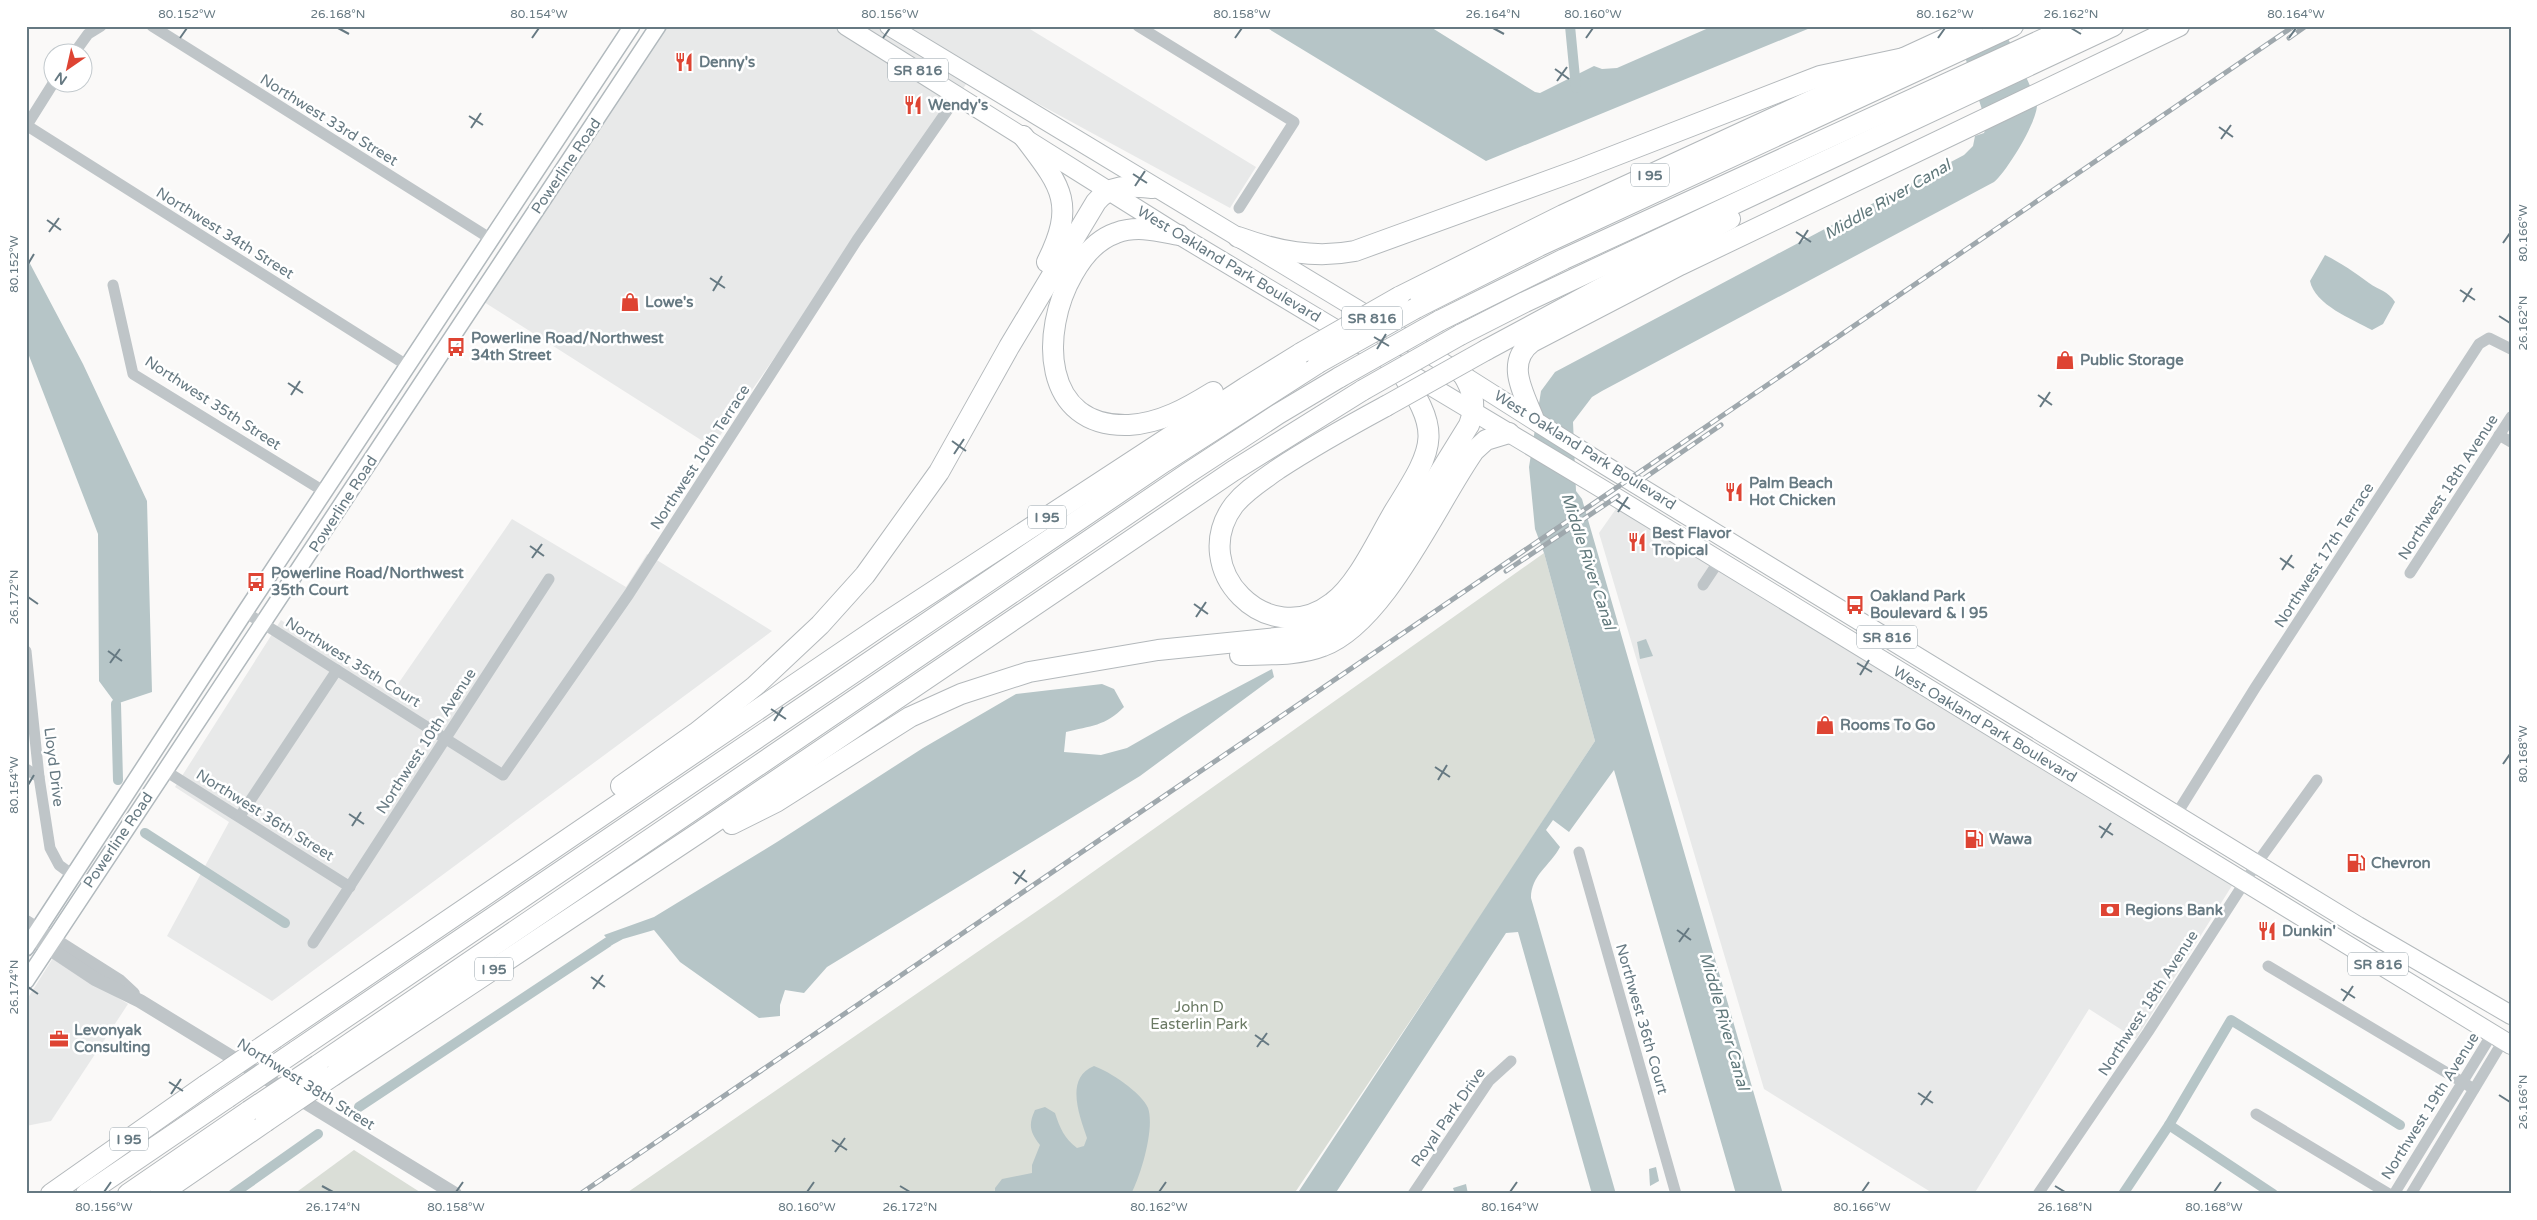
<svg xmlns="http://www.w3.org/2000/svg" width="2537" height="1220" font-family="'Varela Round',sans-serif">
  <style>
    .built { fill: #e8e9e9 }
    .green { fill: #daded7 }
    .water { fill: #b6c5c7 }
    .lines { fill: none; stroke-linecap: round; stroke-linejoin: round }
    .canal { stroke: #b6c5c7; stroke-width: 10 }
    .secondary-casing { stroke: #b1b9bd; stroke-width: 18 }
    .primary-casing { stroke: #b3b9bc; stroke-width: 20 }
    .motorway-casing { stroke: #b3b8bb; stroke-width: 22 }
    .minor { stroke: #bfc5c8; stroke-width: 11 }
    .tertiary { stroke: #bfc5c8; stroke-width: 14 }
    .secondary { stroke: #fff; stroke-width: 15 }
    .primary { stroke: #fff; stroke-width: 18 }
    .motorway { stroke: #fff; stroke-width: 20 }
    .rail-casing { stroke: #9fa8ad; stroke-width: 5 }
    .rail { stroke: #fff; stroke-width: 3; stroke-dasharray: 9; stroke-linecap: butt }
    .motorway-bridge-casing { stroke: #b3b8bb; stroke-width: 22; stroke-linecap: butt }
    .motorway-bridge { stroke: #fff; stroke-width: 20 }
    .ticks { fill: none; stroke: #667982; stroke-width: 2 }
    .labels { text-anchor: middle; stroke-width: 5; stroke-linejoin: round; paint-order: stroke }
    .shield { fill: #fff; stroke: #94a1a8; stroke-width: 1 }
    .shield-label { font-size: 14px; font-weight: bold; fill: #667982 }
    .poi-label { font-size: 15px; font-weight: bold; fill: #667982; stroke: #fff; text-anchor: start }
    .street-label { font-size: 15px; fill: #667982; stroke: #fff }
    .park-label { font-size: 15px; fill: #6b7a64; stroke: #fff }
    .water-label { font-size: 16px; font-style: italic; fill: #60787b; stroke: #fff }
    .neatline { fill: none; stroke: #667982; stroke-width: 2 }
    .ticks-label { font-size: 12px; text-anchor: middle; fill: #667982 }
  </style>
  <rect width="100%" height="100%" fill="#faf9f8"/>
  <!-- built -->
  <g class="built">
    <polygon points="667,26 1025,26 1256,167 1230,208 976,70 712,447 484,302"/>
    <polygon points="1618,506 2233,884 2136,1039 2089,1009 1974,1194 1934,1194 1764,1089 1599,533"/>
    <polygon points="512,519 626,587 647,554 772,631 272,1001 167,936 229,822 175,787 281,620 391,694"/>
    <polygon points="53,958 128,1004 51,1121 26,1126 26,1001"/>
  </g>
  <!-- green -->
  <g class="green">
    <polygon points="1544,553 1595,741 1484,911 1294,1194 625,1194 1056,898"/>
    <polygon points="354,1150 423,1194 294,1194"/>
  </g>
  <!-- water -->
  <g class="water">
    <polygon points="1264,26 1429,26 1535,92 1540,93 1594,66 1602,69 1617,68 1713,26 1815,26 1486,161"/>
    <path d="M 1955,26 L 2002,26 C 2008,39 2036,95 2037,105 C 2037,122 2007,171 1994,182 L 1602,391 L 1592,397 L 1573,422 L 1576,491 L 1582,499 L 1783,1194 L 1736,1194 L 1614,770 L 1569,832 L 1553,820 L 1546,830 L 1560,847 C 1550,866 1531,875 1531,898 L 1616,1194 L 1592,1194 L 1518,932 L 1506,933 L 1335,1194 L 1297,1194 L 1595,741 L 1544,553 L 1535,529 L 1529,467 L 1541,391 L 1555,372 L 1964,155 L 1973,146 L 1975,136 L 1984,133 L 1987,125 Z"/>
    <path d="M 2325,255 C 2343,264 2354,272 2369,283 C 2379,290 2388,291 2395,302 L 2383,324 L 2372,330 C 2352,319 2315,305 2310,281 Z"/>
    <polygon points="26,256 83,364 147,501 152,692 116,704 99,681 98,534 26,348"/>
    <polygon points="1646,639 1653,656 1640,659 1637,642"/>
    <path d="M 1272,669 L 1274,677 L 1140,776 L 827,967 L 804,993 L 785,990 L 780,1005 L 780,1016 L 759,1018 L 680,962 L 654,930 L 623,939 L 612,945 L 604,935 L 654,917 L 777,842 L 923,748 L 1016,694 L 1102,684 L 1114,689 L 1124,707 C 1106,726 1090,726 1066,732 L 1064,752 L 1101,755 L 1127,748 L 1183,716 Z"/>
    <path d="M 1094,1066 C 1109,1071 1142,1093 1148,1108 C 1155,1128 1141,1175 1131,1194 L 995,1194 L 995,1188 L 1002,1179 L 1032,1173 L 1032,1165 L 1040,1145 C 1030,1132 1028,1125 1035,1110 L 1045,1107 L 1055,1113 C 1060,1128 1064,1138 1077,1148 L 1084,1146 L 1087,1138 C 1080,1117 1064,1078 1094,1066 Z"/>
    <polygon points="1656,1167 1659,1181 1650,1186 1649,1169"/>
    <polygon points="1466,1184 1468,1194 1455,1194 1453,1188"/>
  </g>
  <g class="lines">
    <!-- canal -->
    <g class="canal">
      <polyline points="1570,26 1576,88"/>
      <polyline points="116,704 118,780"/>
      <polyline points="145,833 285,923"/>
      <polyline points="359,1107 608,942"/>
      <polyline points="2169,1125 2273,1194"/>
      <polyline points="233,1194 318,1134"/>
      <polyline points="2123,1194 2169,1125 2231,1020 2400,1125"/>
    </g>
    <!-- secondary casing -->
    <g class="secondary-casing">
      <g id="secondary">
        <polyline points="26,948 245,612 632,26"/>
        <polyline points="26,981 658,26"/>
      </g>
    </g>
    <!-- primary casing -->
    <g class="primary-casing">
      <g id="primary">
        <polyline points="846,26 1179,235 1609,493 2511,1045"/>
        <polyline points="889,26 1390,329 1606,466 2358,926 2511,1015"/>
      </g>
    </g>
    <!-- motorway casing -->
    <g class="motorway-casing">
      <g id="motorway">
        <path d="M 1023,136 C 1060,185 1077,202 1047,262"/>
        <path d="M 1179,235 C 1158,231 1137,225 1116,233 C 1096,240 1083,256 1073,274 C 1040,331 1041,428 1129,425 C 1161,423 1187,408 1213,392"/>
        <path d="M 1238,237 C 1277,251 1314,259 1355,251 L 1578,170 L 1820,76 L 1904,58"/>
        <polyline points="1399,297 1563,215 1973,26"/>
        <polyline points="1416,308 1539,246 2013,26"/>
        <polyline points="1439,321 1564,259 2072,26"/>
        <polyline points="1460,335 1525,302 2113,26"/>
        <polyline points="1486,350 1730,219"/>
        <path d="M 1386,406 C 1349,426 1313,446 1278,469 C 1263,480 1246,490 1234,505 C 1186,569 1268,652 1332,603 C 1358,584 1378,538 1395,510 C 1437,443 1442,432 1396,365"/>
        <path d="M 1533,417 C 1523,392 1505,362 1532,342 L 1680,265 L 2179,26"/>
        <path d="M 1240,655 C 1267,654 1298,656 1323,646 C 1385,623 1436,505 1474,451 L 1486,440 L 1509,433"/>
        <path d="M 621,786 L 696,733 L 755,686 L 820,625 L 865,575 L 939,472 L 1009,347 L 1096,202 C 1111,183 1131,186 1153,188"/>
        <path d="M 732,824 L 776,802 L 910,717 L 961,694 L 1029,672 L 1158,650 L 1306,635 L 1338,621 L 1364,595 L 1469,425 C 1477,406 1473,390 1462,373"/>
        <polyline points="275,1038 885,623 1246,387 1301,353"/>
        <polyline points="296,1051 1164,462 1318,363"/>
        <polyline points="318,1065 1188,473 1278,414 1340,377"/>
        <polyline points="334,1075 700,832 1233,471 1363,390"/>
        <polyline points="51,1194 206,1085"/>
        <polyline points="86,1194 227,1098"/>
        <polyline points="128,1194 249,1111"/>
        <polyline points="160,1194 265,1122"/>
      </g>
    </g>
    <!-- minor -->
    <g class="minor">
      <polyline points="152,26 491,239"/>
      <polyline points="1138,26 1294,122 1239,208"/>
      <polyline points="75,52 88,34 101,26"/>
      <polyline points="26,125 408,366"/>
      <polyline points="27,125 54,82"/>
      <polyline points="113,285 133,374 325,492"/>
      <polyline points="2499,435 2511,442"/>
      <polyline points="2410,573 2511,417"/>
      <polyline points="1703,585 1719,561"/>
      <polyline points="245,612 503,775 629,594 857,240 958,95"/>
      <polyline points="26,651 39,777 50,848 59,865 74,876"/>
      <polyline points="26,769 39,777"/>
      <polyline points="164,770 350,887"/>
      <polyline points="2176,815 2255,688 2479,344 2489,338 2511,349"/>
      <polyline points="240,816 337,670"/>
      <polyline points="1579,852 1676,1194"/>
      <polyline points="313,943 549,579"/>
      <polyline points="2268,966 2474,1089"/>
      <polyline points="2256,1114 2389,1194"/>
      <polyline points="1413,1194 1489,1081 1511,1061"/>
      <polyline points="2038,1194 2148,1032 2257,863 2317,780"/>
      <polyline points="2394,1194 2492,1034"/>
      <polyline points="2411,1194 2503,1041"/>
    </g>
    <!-- tertiary -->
    <g class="tertiary">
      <polyline points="26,922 119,981 133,994"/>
      <polyline points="26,933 95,979 140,1001 455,1194"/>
    </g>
    <!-- secondary -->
    <use href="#secondary" class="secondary"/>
    <!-- primary -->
    <use href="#primary" class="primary"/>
    <!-- motorway -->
    <use href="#motorway" class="motorway"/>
    <!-- rail casing -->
    <g class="rail-casing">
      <g id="rail">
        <polyline points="2289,38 2306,26"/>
        <polyline points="1643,479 1721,425"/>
        <polyline points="1506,571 1618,496"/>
        <polyline points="580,1194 2294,26"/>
      </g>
    </g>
    <!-- rail -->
    <use href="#rail" class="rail"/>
    <!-- motorway-bridge casing -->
    <g class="motorway-bridge-casing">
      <g id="motorway-bridge">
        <polyline points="1301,353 1399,297"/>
        <polyline points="1318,363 1416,308"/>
        <polyline points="1340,377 1439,321"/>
        <polyline points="1363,390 1460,335"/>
        <polyline points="1386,406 1486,350"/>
        <polyline points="206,1085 275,1038"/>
        <polyline points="227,1098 296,1051"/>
        <polyline points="249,1111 318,1065"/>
        <polyline points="265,1122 334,1075"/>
      </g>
    </g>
    <!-- motorway-bridge -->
    <use href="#motorway-bridge" class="motorway-bridge"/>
  </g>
  <!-- ticks -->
  <path class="ticks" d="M 338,28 L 349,34M 1493,28 L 1504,34M 2071,28 L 2081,34M 180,38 L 187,28M 532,38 L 539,28M 883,38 L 890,28M 1235,38 L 1242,28M 1586,38 L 1593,28M 1938,38 L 1945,28M 2289,38 L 2296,28M 1555,69 L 1569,79M 1557,81 L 1567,67M 469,116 L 483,125M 2219,127 L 2233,137M 471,128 L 481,113M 2221,139 L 2231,125M 1133,174 L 1147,183M 1135,186 L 1145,171M 47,220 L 61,230M 49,232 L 59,218M 1796,232 L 1811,242M 2503,243 L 2510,233M 1799,244 L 1808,230M 28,264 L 34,254M 710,278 L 725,288M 2460,290 L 2475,300M 713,291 L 722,276M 2463,302 L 2472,288M 2499,316 L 2510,323M 1374,337 L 1389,346M 1377,349 L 1386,334M 288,383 L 303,393M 291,395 L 300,381M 2038,395 L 2052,405M 2040,407 L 2050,392M 952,441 L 966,451M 954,454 L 964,439M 1616,500 L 1630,509M 1618,512 L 1628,497M 530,546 L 544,556M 532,558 L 542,544M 2280,558 L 2294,568M 2282,570 L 2292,555M 28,597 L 38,604M 1194,604 L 1208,614M 1196,617 L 1206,602M 108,651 L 122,661M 110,663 L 120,649M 1857,663 L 1872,672M 1860,675 L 1869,660M 771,709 L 786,719M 774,721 L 783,707M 2503,764 L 2510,754M 1435,767 L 1450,777M 1438,780 L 1447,765M 28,785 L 34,775M 349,814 L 364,824M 352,826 L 361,812M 2099,826 L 2113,835M 2101,838 L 2111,823M 1013,872 L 1027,882M 1015,884 L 1025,870M 1677,930 L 1691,940M 1679,942 L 1689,928M 591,977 L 605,987M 28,987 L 38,994M 593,989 L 603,975M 2341,989 L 2355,998M 2343,1001 L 2353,986M 1255,1035 L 1269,1045M 1257,1047 L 1267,1033M 169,1082 L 183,1091M 1918,1093 L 1933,1103M 171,1094 L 181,1079M 2499,1095 L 2510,1102M 1921,1105 L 1931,1091M 832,1140 L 847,1150M 835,1152 L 845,1138M 322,1186 L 333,1192M 900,1186 L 910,1192M 2055,1186 L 2065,1192M 104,1192 L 111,1182M 456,1192 L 463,1182M 807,1192 L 814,1182M 1159,1192 L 1166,1182M 1510,1192 L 1517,1182M 1862,1192 L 1869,1182M 2214,1192 L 2221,1182"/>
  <!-- icons -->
  <defs>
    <g id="restaurant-bare" transform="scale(1.5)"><path d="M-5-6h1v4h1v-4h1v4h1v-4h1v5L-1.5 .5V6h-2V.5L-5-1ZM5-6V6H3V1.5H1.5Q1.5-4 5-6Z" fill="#de4433" stroke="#fff" stroke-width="2.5" paint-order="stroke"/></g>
    <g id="shop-bare" transform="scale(1.5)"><path d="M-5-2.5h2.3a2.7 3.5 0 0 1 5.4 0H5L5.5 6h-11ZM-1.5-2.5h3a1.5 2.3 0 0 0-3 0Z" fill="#de4433" stroke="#fff" stroke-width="2.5" paint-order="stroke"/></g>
    <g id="bus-bare" transform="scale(1.5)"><path d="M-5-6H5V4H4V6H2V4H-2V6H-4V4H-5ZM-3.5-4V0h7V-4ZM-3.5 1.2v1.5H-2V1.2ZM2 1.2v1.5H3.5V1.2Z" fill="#de4433" stroke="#fff" stroke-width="2.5" paint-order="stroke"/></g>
    <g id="fuel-bare" transform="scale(1.5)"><path d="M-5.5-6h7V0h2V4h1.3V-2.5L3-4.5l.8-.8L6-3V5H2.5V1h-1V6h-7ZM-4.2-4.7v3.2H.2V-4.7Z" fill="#de4433" stroke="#fff" stroke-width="2.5" paint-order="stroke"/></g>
    <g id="bank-bare" transform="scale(1.5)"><path d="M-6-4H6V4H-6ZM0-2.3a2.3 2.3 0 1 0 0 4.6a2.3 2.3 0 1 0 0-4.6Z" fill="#de4433" stroke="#fff" stroke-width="2.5" paint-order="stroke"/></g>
    <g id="office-bare" transform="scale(1.5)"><path d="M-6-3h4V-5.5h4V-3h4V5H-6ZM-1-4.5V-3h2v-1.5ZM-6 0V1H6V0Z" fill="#de4433" stroke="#fff" stroke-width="2.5" paint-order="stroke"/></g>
  </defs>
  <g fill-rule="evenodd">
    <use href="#restaurant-bare" x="684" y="62"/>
    <use href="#restaurant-bare" x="913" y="105"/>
    <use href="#shop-bare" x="630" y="302"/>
    <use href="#bus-bare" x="456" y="347"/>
    <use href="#shop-bare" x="2065" y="360"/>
    <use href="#restaurant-bare" x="1734" y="492"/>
    <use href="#restaurant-bare" x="1637" y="542"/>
    <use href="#bus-bare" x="256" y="582"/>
    <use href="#bus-bare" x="1855" y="605"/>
    <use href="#shop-bare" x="1825" y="725"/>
    <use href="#fuel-bare" x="1974" y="839"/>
    <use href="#fuel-bare" x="2356" y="863"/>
    <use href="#bank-bare" x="2110" y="910"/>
    <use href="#restaurant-bare" x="2267" y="931"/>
    <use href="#office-bare" x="59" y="1039"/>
  </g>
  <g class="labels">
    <!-- shield labels -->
    <g class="shield">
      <rect x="888" y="58.5" width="60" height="23" rx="4"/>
      <rect x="1631" y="163.5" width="38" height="23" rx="4"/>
      <rect x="1342" y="306.5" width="60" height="23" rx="4"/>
      <rect x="1028" y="505.5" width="38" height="23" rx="4"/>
      <rect x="1857" y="625.5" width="60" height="23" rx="4"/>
      <rect x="2348" y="952.5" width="60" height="23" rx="4"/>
      <rect x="475" y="957.5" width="38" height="23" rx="4"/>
      <rect x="110" y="1127.5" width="38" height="23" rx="4"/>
    </g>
    <g class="shield-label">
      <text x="918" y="75">SR 816</text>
      <text x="1650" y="180">I 95</text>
      <text x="1372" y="323">SR 816</text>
      <text x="1047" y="522">I 95</text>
      <text x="1887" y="642">SR 816</text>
      <text x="2378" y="969">SR 816</text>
      <text x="494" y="974">I 95</text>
      <text x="129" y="1144">I 95</text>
    </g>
    <!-- poi labels -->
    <g class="poi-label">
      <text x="699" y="67">Denny's</text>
      <text x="928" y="110">Wendy's</text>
      <text x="645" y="307">Lowe's</text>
      <text x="471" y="343">Powerline Road/Northwest<tspan x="471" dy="17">34th Street</tspan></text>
      <text x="2080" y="365">Public Storage</text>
      <text x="1749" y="488">Palm Beach<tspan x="1749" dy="17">Hot Chicken</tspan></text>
      <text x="1652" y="538">Best Flavor<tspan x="1652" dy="17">Tropical</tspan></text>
      <text x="271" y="578">Powerline Road/Northwest<tspan x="271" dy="17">35th Court</tspan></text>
      <text x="1870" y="601">Oakland Park<tspan x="1870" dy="17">Boulevard &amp; I 95</tspan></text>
      <text x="1840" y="730">Rooms To Go</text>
      <text x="1989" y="844">Wawa</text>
      <text x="2371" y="868">Chevron</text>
      <text x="2125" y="915">Regions Bank</text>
      <text x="2282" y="936">Dunkin'</text>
      <text x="74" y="1035">Levonyak<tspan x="74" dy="17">Consulting</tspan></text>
    </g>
    <!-- street labels -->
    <g class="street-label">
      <text transform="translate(329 120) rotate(32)" y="5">Northwest 33rd Street</text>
      <text transform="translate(566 166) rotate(-56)" y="5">Powerline Road</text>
      <text transform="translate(225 233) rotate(32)" y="5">Northwest 34th Street</text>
      <text transform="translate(1229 264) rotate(31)" y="5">West Oakland Park Boulevard</text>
      <text transform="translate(213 403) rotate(33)" y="5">Northwest 35th Street</text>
      <text transform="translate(1585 450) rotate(32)" y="5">West Oakland Park Boulevard</text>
      <text transform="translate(700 457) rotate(-57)" y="5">Northwest 10th Terrace</text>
      <text transform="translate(2448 487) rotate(-57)" y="5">Northwest 18th Avenue</text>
      <text transform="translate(343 504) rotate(-57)" y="5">Powerline Road</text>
      <text transform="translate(2324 555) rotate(-57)" y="5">Northwest 17th Terrace</text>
      <text transform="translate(353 662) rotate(32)" y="5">Northwest 35th Court</text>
      <text transform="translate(1985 724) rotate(31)" y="5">West Oakland Park Boulevard</text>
      <text transform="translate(426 741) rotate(-57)" y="5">Northwest 10th Avenue</text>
      <text transform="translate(54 767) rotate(83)" y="5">Lloyd Drive</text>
      <text transform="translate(265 815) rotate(32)" y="5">Northwest 36th Street</text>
      <text transform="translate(118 840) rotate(-56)" y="5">Powerline Road</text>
      <text transform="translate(2148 1003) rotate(-57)" y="5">Northwest 18th Avenue</text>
      <text transform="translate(1642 1019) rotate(74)" y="5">Northwest 36th Court</text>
      <text transform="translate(306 1084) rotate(32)" y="5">Northwest 38th Street</text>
      <text transform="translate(2430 1106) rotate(-58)" y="5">Northwest 19th Avenue</text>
      <text transform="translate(1448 1117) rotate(-55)" y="5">Royal Park Drive</text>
    </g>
    <!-- park labels -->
    <g class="park-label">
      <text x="1199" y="1012">John D<tspan x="1199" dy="17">Easterlin Park</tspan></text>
    </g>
    <!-- water labels -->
    <g class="water-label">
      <text transform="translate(1887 199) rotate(-30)" y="6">Middle River Canal</text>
      <text transform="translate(1589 561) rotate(72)" y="6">Middle River Canal</text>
      <text transform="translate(1725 1021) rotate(74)" y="6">Middle River Canal</text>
    </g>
  </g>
  <!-- border -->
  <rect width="2537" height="1220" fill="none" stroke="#ffffff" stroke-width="55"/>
  <!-- north arrow -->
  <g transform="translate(68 68) rotate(214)"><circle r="24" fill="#ffffff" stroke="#c2c9cd"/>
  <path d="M0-4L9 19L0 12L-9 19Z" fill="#de4433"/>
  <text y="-8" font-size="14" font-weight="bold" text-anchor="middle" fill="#667982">N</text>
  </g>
  <rect x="28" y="28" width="2482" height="1164" class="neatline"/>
  <g class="ticks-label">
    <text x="187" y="18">80.152°W</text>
    <text x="338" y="18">26.168°N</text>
    <text x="539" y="18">80.154°W</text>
    <text x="890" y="18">80.156°W</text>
    <text x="1242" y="18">80.158°W</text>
    <text x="1493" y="18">26.164°N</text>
    <text x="1593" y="18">80.160°W</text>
    <text x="1945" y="18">80.162°W</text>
    <text x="2071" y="18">26.162°N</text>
    <text x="2296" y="18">80.164°W</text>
    <text transform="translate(2523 233) rotate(-90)" y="4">80.166°W</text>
    <text transform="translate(14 264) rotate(-90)" y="4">80.152°W</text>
    <text transform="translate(2523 323) rotate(-90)" y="4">26.162°N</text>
    <text transform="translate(14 597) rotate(-90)" y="4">26.172°N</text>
    <text transform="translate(2523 754) rotate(-90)" y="4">80.168°W</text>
    <text transform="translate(14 785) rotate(-90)" y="4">80.154°W</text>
    <text transform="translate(14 987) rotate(-90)" y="4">26.174°N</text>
    <text transform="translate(2523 1102) rotate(-90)" y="4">26.166°N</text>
    <text x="104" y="1211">80.156°W</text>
    <text x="333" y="1211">26.174°N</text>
    <text x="456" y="1211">80.158°W</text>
    <text x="807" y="1211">80.160°W</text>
    <text x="910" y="1211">26.172°N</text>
    <text x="1159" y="1211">80.162°W</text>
    <text x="1510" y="1211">80.164°W</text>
    <text x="1862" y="1211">80.166°W</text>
    <text x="2065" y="1211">26.168°N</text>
    <text x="2214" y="1211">80.168°W</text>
  </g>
</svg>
